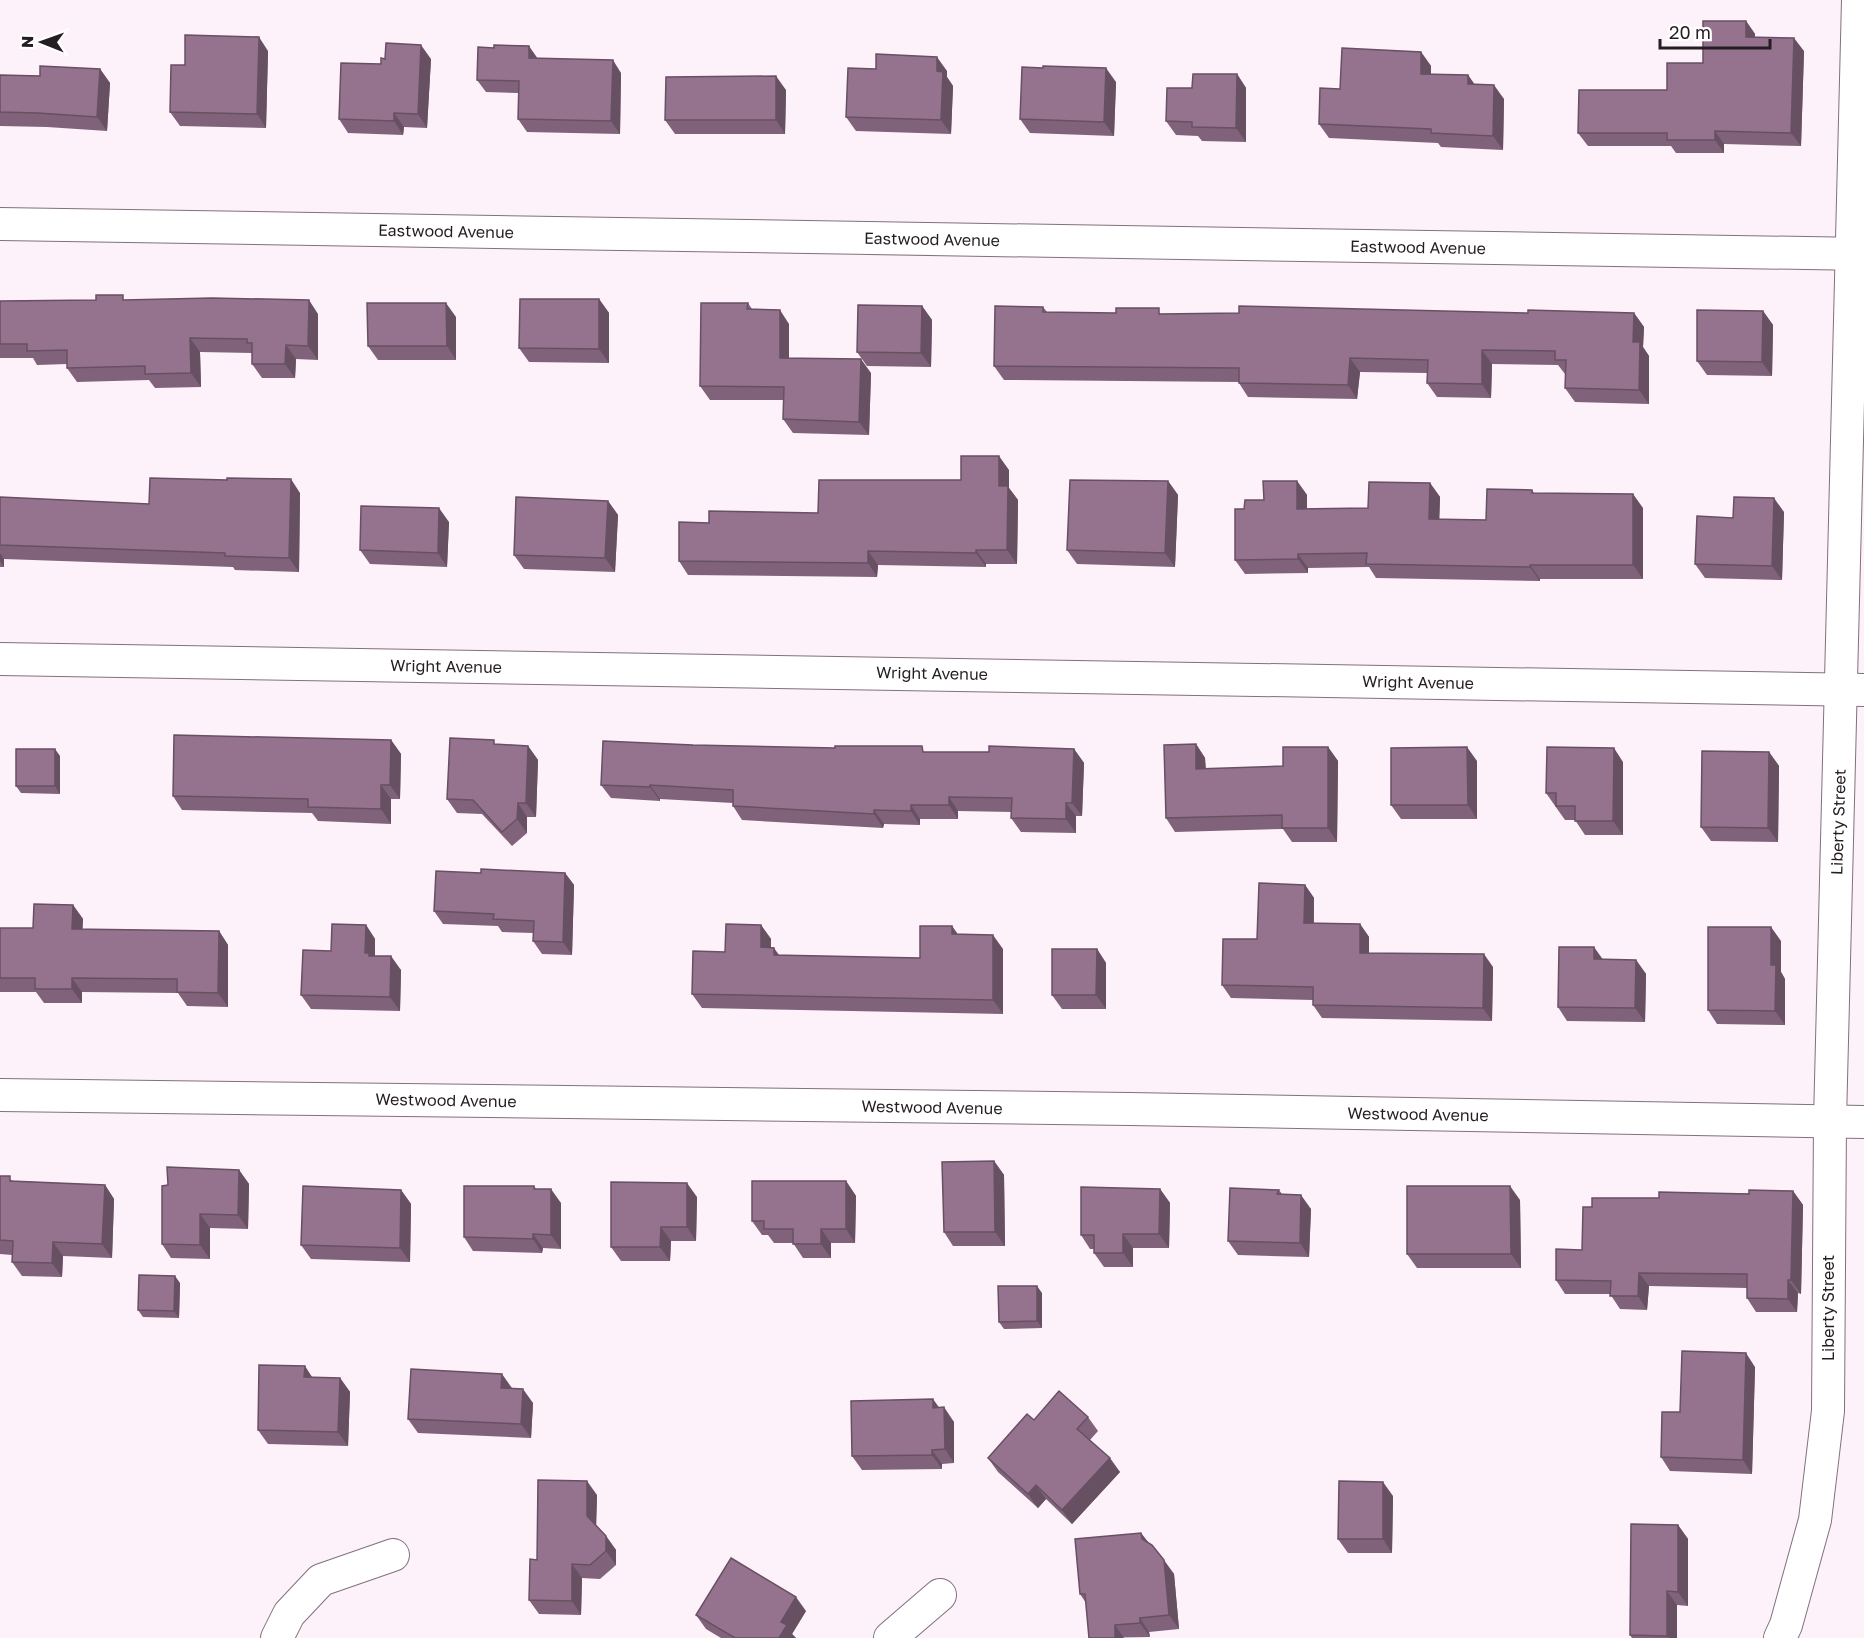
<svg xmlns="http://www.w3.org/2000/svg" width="1864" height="1638" font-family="'Golos Text',sans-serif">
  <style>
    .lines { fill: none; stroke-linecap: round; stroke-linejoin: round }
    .street-casing { stroke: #81707d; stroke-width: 34 }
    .street { stroke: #fff; stroke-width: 32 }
    .wall { fill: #80637a }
    .shaded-wall { fill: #685063 }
    .building { fill: #95738e; stroke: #685063; stroke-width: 1.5 }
    .labels { text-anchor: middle; stroke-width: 5; stroke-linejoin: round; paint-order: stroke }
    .street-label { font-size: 16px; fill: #241d22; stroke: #fff }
  </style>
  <rect width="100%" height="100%" fill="#fdf1fa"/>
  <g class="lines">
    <!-- street casing -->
    <g class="street-casing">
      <g id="street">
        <polyline points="0,224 1864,254"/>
        <polyline points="0,659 1864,690"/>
        <polyline points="0,1095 1130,1109 1864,1122"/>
        <polyline points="277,1638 289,1614 321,1580 393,1555"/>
        <polyline points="890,1638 940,1595"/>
        <polyline points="1780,1638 1786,1625 1815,1520 1828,1411 1830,1121 1858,0"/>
      </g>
    </g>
    <!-- street -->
    <use href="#street" class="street"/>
  </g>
  <!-- wall -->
  <g class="wall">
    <polygon points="1746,21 1755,34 1755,37 1804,51 1801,146 1724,144 1724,153 1676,153 1671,146 1588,146 1578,133 1667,90 1703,63"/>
    <polygon points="268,51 266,128 180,126 170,112 185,65"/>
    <polygon points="1421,52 1431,66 1431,74 1468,75 1474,84 1504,99 1503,150 1441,147 1438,143 1329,138 1319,124 1340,89"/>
    <polygon points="431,59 427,128 404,127 403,135 348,133 339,119 381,64"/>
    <polygon points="538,59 621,73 620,134 527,132 518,119 518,93 486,92 477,80"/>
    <polygon points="1043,68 1116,82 1114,136 1030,133 1020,119"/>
    <polygon points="100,69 110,83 107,131 47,127 0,126 0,75 40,76"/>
    <polygon points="947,71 947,77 953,86 951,134 856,131 846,117"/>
    <polygon points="1237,74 1246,88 1246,142 1202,141 1198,136 1176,135 1166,121 1192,88"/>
    <polygon points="786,90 785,134 675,134 665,120"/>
    <polygon points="599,299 609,313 609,363 529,362 519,348"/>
    <polygon points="127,300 318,314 318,360 296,359 295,378 262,378 252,364 252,353 200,352 201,387 155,388 149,380 77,382 67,368 67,364 37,365 33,358 0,358 0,301"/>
    <polygon points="748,303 752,309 789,324 789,358 871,373 869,435 793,433 783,419 784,400 710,400 700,386"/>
    <polygon points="922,306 932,320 931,367 867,366 857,352"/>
    <polygon points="1043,307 1047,312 1163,314 1634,313 1644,327 1643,347 1649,356 1649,404 1575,402 1565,388 1565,374 1558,365 1492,364 1491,398 1437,397 1427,383 1427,373 1360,372 1357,399 1248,397 1239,383 1239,382 1004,380 994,366"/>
    <polygon points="1763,311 1773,325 1772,376 1707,375 1697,361"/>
    <polygon points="456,317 456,360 378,360 368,346"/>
    <polygon points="1009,470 1009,488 1018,500 1017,564 986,564 986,567 878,565 877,577 688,575 679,561 709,523 818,513 961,480"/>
    <polygon points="1168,481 1178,495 1175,567 1077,564 1067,550"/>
    <polygon points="1297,481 1307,495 1307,509 1368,508 1430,483 1440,497 1439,519 1486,520 1532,490 1534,493 1643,508 1643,579 1540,579 1540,581 1376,578 1369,567 1308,568 1308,573 1245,574 1235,560 1244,509 1264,500"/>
    <polygon points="300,493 299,572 235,570 233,567 4,559 4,567 0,567 0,497 149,504"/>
    <polygon points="608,501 618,515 615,572 524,569 514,555"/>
    <polygon points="1784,512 1782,580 1705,578 1695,564 1733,518"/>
    <polygon points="449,522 447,567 370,564 360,550"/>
    <polygon points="391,740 401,754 400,799 391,799 391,824 318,821 312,813 182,810 173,796"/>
    <polygon points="1196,744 1205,758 1206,769 1283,766 1328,747 1338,761 1337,842 1292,842 1283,829 1175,832 1166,818"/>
    <polygon points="497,745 528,746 538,760 536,817 527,817 527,833 512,846 482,814 457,813 447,799"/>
    <polygon points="693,745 926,752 989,752 1074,749 1084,763 1082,816 1076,816 1076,833 1021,832 1011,818 1012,812 958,811 958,819 920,819 920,825 884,824 883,828 742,820 733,806 733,803 660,799 660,801 611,798 601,785"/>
    <polygon points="1769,752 1779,766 1778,842 1711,841 1701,827"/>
    <polygon points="60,756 60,794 21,793 16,786"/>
    <polygon points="1477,761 1477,819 1401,819 1391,805"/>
    <polygon points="1623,762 1623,835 1585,835 1575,820 1565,820 1546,793"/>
    <polygon points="481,873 565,873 574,885 572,955 542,954 533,941 533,933 502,932 498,926 443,924 434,911"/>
    <polygon points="1305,885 1314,898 1314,923 1360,924 1369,937 1369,953 1493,967 1492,1021 1322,1018 1313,1005 1313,1000 1231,998 1222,985 1257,939"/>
    <polygon points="73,905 83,919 82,930 219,931 228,945 228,1007 187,1006 178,993 82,992 82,1003 44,1003 36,992 0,992 0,928 33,928"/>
    <polygon points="366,925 375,939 375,956 401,970 400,1011 311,1009 301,995 331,951"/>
    <polygon points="761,925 771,939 771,948 779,955 920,958 952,926 957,934 1003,949 1003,1014 702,1008 692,994 725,952"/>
    <polygon points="1781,941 1781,972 1785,979 1785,1025 1717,1024 1708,1010"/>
    <polygon points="1097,949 1106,963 1106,1009 1062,1009 1052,995"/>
    <polygon points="1636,960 1646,974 1645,1022 1567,1021 1558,1007"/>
    <polygon points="994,1161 1004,1175 1005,1246 953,1246 944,1232"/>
    <polygon points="239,1170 249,1184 248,1229 210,1228 210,1259 171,1258 162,1244 168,1185"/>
    <polygon points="0,1176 14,1181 105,1185 114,1199 112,1258 63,1256 62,1277 22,1276 12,1262 12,1255 0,1254"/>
    <polygon points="846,1181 856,1196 855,1243 831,1243 831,1258 803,1258 793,1243 774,1243 768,1235 762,1235 752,1221"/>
    <polygon points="534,1186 536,1189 561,1203 561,1249 543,1248 542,1253 473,1251 464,1237"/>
    <polygon points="1160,1189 1170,1203 1169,1248 1133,1248 1133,1267 1104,1267 1094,1253 1094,1249 1090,1249 1081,1235"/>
    <polygon points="401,1190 411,1204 410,1262 311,1259 301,1245"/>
    <polygon points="1279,1190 1282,1194 1311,1209 1309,1257 1238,1255 1228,1241"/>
    <polygon points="1793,1191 1803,1205 1801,1294 1798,1293 1797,1312 1756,1312 1747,1298 1747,1288 1649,1286 1647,1310 1620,1309 1610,1294 1565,1294 1556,1280 1582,1250 1592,1207 1659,1198"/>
    <polygon points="697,1197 696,1241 671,1241 670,1261 621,1261 611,1247"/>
    <polygon points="1520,1200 1521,1268 1417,1268 1407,1254"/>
    <polygon points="180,1283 179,1318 143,1317 138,1310"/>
    <polygon points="1042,1293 1042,1328 1004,1329 999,1322"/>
    <polygon points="1755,1367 1752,1474 1670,1471 1661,1457 1680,1412"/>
    <polygon points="340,1378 350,1392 348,1446 268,1444 258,1430"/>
    <polygon points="512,1388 533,1403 531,1438 418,1433 408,1419"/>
    <polygon points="939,1408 954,1422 954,1463 942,1464 942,1469 862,1470 852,1456"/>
    <polygon points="1088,1417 1098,1431 1090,1440 1120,1472 1072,1524 1046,1499 1038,1508 998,1472 988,1458 1034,1420"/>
    <polygon points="597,1495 596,1526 606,1536 616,1550 616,1565 600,1579 582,1578 581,1615 539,1614 529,1600 537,1560"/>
    <polygon points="1393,1496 1392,1553 1348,1553 1338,1539"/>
    <polygon points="1678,1525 1688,1539 1688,1606 1677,1605 1677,1638 1632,1638 1630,1635"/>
    <polygon points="1141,1533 1174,1574 1179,1629 1149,1632 1150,1637 1089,1638 1086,1603 1080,1594"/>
    <polygon points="806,1611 792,1634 796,1638 721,1638 706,1629 696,1615"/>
  </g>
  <!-- shaded-wall -->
  <g class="shaded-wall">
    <polygon points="1746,21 1755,34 1755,50 1746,37"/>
    <polygon points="259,37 268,51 266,128 257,114"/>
    <polygon points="1794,38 1804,51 1801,146 1791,133"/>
    <polygon points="421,45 431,59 427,128 418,114"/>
    <polygon points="529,46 538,59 529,58"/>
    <polygon points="1421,52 1431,66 1431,88 1421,74"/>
    <polygon points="937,57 947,71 947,77 953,86 951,134 941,120 937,71"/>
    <polygon points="613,60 621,73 620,134 611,121"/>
    <polygon points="1106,68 1116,82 1114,136 1104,122"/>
    <polygon points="100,69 110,83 107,131 97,117"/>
    <polygon points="1237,74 1246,88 1246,142 1236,128"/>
    <polygon points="1468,75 1478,89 1468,84"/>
    <polygon points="776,76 786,90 785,134 776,120"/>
    <polygon points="1494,85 1504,99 1503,150 1493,136"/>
    <polygon points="394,113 404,127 403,135 394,121"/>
    <polygon points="1715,131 1724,144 1724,153 1715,140"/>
    <polygon points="599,299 609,313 609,363 599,349"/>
    <polygon points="309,300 318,314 318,360 308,346"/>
    <polygon points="446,303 456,317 456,360 447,346"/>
    <polygon points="922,306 932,320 931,367 921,353"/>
    <polygon points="780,310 789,324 789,372 780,358"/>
    <polygon points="1763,311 1773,325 1772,376 1762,362"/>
    <polygon points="1634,313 1644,327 1643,347 1649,356 1649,404 1639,390 1633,342"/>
    <polygon points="190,338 200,352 201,387 191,373"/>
    <polygon points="286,345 296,359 295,378 285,364"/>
    <polygon points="1482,350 1492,364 1491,398 1482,384"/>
    <polygon points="1350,358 1360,372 1357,399 1348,385"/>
    <polygon points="861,359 871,373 869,435 859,422"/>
    <polygon points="999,456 1009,470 1009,488 1018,500 1017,564 1007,550 999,486"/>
    <polygon points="291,479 300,493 299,572 289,558"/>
    <polygon points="1168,481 1178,495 1175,567 1165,553"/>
    <polygon points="1297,481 1307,495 1307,523 1297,509"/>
    <polygon points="1430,483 1440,497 1439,533 1429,519"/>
    <polygon points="1633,494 1643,508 1643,579 1633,565"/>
    <polygon points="1774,498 1784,512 1782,580 1772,566"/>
    <polygon points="608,501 618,515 615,572 605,558"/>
    <polygon points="439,508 449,522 447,567 438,553"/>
    <polygon points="976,550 986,564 986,567 976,553"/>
    <polygon points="868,551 878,565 877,577 868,563"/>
    <polygon points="0,553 4,559 4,567 0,561"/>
    <polygon points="1298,554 1308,568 1308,573 1298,559"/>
    <polygon points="1530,565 1540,579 1540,581 1530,567"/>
    <polygon points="391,740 401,754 400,799 390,785"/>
    <polygon points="1196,744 1205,758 1206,783 1196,769"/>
    <polygon points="528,746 538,760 536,817 526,803"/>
    <polygon points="1328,747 1338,761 1337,842 1328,828"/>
    <polygon points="1467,747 1477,761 1477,819 1468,805"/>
    <polygon points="1614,748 1623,762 1623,835 1613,821"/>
    <polygon points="55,749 60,756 60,794 55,786"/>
    <polygon points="1074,749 1084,763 1082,816 1072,803"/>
    <polygon points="1769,752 1779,766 1778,842 1768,828"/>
    <polygon points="381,785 391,799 391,824 381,809"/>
    <polygon points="650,785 660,799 660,801 650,787"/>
    <polygon points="949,797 958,811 958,819 949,805"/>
    <polygon points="518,803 527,817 527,833 517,819"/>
    <polygon points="1066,803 1076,816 1076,833 1066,819"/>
    <polygon points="911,805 920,819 920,825 911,811"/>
    <polygon points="874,810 884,824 883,828 874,814"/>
    <polygon points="565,873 574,885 572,955 563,942"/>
    <polygon points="1305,885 1314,898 1313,936 1304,923"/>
    <polygon points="73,905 83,919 82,943 72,929"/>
    <polygon points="1360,924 1369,937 1369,966 1360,953"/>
    <polygon points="366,925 375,939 375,961 365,953"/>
    <polygon points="761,925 771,939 770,961 761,947"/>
    <polygon points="952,926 962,940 952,934"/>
    <polygon points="1771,927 1781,941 1781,972 1785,979 1785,1025 1775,1011 1771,965"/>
    <polygon points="219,931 228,945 228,1007 218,993"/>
    <polygon points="993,935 1003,949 1003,1014 993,1000"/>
    <polygon points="1594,947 1604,961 1594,959"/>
    <polygon points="774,948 784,962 774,955"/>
    <polygon points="1097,949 1106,963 1106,1009 1096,995"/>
    <polygon points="1484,954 1493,967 1492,1021 1483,1008"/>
    <polygon points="391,956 401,970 400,1011 390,997"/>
    <polygon points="1636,960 1646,974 1645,1022 1635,1008"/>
    <polygon points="72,978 82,992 82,1003 72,989"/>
    <polygon points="994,1161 1004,1175 1005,1246 995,1232"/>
    <polygon points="239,1170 249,1184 248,1229 238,1215"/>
    <polygon points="846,1181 856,1196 855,1243 846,1229"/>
    <polygon points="687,1183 697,1197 696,1241 687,1227"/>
    <polygon points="105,1185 114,1199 112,1258 102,1244"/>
    <polygon points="1510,1186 1520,1200 1521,1268 1511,1254"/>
    <polygon points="551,1189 561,1203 561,1249 551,1235"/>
    <polygon points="1160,1189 1170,1203 1169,1248 1159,1234"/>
    <polygon points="401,1190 411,1204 410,1262 400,1248"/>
    <polygon points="1793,1191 1803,1205 1801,1294 1791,1280"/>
    <polygon points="1301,1195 1311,1209 1309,1257 1300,1243"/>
    <polygon points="200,1214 210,1228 210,1259 200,1245"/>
    <polygon points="661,1227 671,1241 670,1261 660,1247"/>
    <polygon points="821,1229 831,1243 831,1258 821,1244"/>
    <polygon points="533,1234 543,1248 542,1253 533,1239"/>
    <polygon points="1123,1234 1133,1248 1133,1267 1123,1253"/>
    <polygon points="53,1242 63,1256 62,1277 52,1263"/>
    <polygon points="1639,1273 1649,1286 1647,1310 1638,1296"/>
    <polygon points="175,1276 180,1283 179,1318 174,1311"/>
    <polygon points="1788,1280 1798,1293 1797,1312 1788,1299"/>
    <polygon points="1037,1286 1042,1293 1042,1328 1037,1321"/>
    <polygon points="1746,1353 1755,1367 1752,1474 1743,1460"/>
    <polygon points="305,1366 314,1380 304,1377"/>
    <polygon points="502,1374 512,1388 511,1402 501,1388"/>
    <polygon points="340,1378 350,1392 348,1446 338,1432"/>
    <polygon points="523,1389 533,1403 531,1438 521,1424"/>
    <polygon points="933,1399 943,1413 933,1408"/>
    <polygon points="944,1407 954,1422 954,1463 945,1449"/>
    <polygon points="932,1450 942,1464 942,1469 932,1455"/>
    <polygon points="1110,1458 1120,1472 1072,1524 1062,1510"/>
    <polygon points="587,1481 597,1495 596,1530 587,1516"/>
    <polygon points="1383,1482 1393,1496 1392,1553 1383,1539"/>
    <polygon points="1036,1485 1046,1499 1038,1508 1028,1494"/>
    <polygon points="1678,1525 1688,1539 1688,1606 1678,1592"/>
    <polygon points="1141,1533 1151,1547 1142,1539"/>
    <polygon points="606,1536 616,1550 616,1565 606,1551"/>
    <polygon points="1164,1560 1174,1574 1179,1629 1169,1615"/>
    <polygon points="572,1564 582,1578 581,1615 572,1601"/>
    <polygon points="1667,1591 1677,1605 1677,1638 1669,1638 1667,1636"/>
    <polygon points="796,1597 806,1611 792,1634 796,1638 779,1638 781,1622"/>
    <polygon points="1140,1618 1149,1632 1150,1637 1140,1623"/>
    <polygon points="1115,1625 1124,1638 1115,1638"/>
  </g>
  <!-- building -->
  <g class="building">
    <polygon points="1703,21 1746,21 1746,37 1794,38 1791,133 1715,131 1715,140 1667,140 1667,133 1578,133 1579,90 1667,90 1667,63 1703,63"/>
    <polygon points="185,35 259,37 257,114 170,112 171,65 185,65"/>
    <polygon points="386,43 421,45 418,114 394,113 394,121 339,119 341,63 381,64 381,58 385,59"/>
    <polygon points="494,45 529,46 529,58 613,60 611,121 518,119 519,81 477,80 478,47 494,48"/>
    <polygon points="1342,48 1421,52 1421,74 1468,75 1468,84 1494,85 1493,136 1431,133 1431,129 1319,124 1320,88 1340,89"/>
    <polygon points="876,54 937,57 937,71 943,72 941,120 846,117 848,68 876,69"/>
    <polygon points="40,66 100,69 97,117 38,113 0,112 0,75 40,76"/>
    <polygon points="1043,66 1106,68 1104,122 1020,119 1022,67 1043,68"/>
    <polygon points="1193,74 1237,74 1236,128 1192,127 1192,122 1166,121 1167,88 1192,88"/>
    <polygon points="776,76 776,120 665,120 666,77"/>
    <polygon points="96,295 123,295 123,300 212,298 309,300 308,346 286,345 285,364 252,364 252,343 247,343 247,339 190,338 191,373 145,374 145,366 67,368 67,350 27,351 27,344 0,344 0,301 96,300"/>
    <polygon points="520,299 599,299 599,349 519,348"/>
    <polygon points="367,303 446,303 447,346 368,346"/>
    <polygon points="701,303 748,303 747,309 780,310 780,358 861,359 859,422 783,419 784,387 700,386"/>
    <polygon points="858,305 922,306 921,353 857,352"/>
    <polygon points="995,306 1043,307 1043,312 1116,313 1116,308 1159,308 1159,314 1239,313 1239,306 1528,313 1528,310 1634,313 1633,342 1640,342 1639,390 1565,388 1566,360 1555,360 1555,351 1482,350 1482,384 1427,383 1428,360 1350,358 1348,385 1239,383 1239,368 994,366"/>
    <polygon points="1697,310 1763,311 1762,362 1697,361"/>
    <polygon points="961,456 999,456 999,486 1008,486 1007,550 976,550 976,553 868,551 868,563 679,561 679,522 709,523 709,511 818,513 819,480 961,480"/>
    <polygon points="150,478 227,480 227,478 291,479 289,558 225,556 225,553 0,545 0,497 149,504"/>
    <polygon points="1070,480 1168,481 1165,553 1067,550"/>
    <polygon points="1263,481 1297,481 1297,509 1368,508 1369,482 1430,483 1429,519 1486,520 1487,489 1532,490 1532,493 1633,494 1633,565 1530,565 1530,567 1366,564 1367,553 1298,554 1298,559 1235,560 1235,509 1244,509 1245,500 1264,500"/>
    <polygon points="516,497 608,501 605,558 514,555"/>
    <polygon points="1734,497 1774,498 1772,566 1695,564 1697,516 1733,518"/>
    <polygon points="361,506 439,508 438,553 360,550"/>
    <polygon points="174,735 391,740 390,785 381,785 381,809 308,807 308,799 173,796"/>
    <polygon points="450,738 494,740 494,744 528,746 526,803 518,803 517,819 502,832 473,800 447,799"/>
    <polygon points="603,741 693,745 835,748 835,746 922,746 923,752 989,752 989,746 1074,749 1072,803 1066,803 1066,819 1011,818 1012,798 949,797 949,805 911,805 911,811 874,810 874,814 733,806 733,790 650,785 650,787 601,785"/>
    <polygon points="1196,744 1196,769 1283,766 1283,747 1328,747 1328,828 1282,828 1282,815 1166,818 1164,745"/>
    <polygon points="1467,747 1468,805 1391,805 1391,748"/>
    <polygon points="1547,747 1614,748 1613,821 1575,821 1575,806 1556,806 1556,793 1546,793"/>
    <rect x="16" y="749" width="39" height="37"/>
    <polygon points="1702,751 1769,752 1768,828 1701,827"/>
    <polygon points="481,869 565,873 563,942 533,941 534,921 493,919 494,914 434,911 436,871 481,873"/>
    <polygon points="1259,883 1305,885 1304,923 1360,924 1360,953 1484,954 1483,1008 1313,1005 1313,987 1222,985 1223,939 1257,939"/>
    <polygon points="34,904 73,905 72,929 219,931 218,993 177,992 177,979 72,978 72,989 35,989 35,978 0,978 0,928 33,928"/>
    <polygon points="332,924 366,925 365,953 369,953 369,956 391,956 390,997 301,995 303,950 331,951"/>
    <polygon points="726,924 761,925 761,947 774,948 774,955 920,958 920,926 952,926 952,934 993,935 993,1000 692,994 693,951 725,952"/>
    <polygon points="1708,927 1771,927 1771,965 1776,965 1775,1011 1708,1010"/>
    <polygon points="1559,947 1594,947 1594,959 1636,960 1635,1008 1558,1007"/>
    <polygon points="1052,949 1097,949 1096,995 1052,995"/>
    <polygon points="994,1161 995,1232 944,1232 942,1162"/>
    <polygon points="167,1167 239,1170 238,1215 200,1214 200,1245 162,1244 162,1186 168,1185"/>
    <polygon points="0,1176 10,1176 10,1181 105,1185 102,1244 53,1242 52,1263 12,1262 13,1241 0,1240"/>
    <polygon points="752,1181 846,1181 846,1229 821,1229 821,1244 793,1244 793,1229 764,1229 764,1221 752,1221"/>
    <polygon points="611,1182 687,1183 687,1227 661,1227 660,1247 611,1247"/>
    <polygon points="303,1186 401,1190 400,1248 301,1245"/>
    <polygon points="464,1186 534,1186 534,1189 551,1189 551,1235 533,1234 533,1239 464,1237"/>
    <polygon points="1407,1186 1510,1186 1511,1254 1407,1254"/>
    <polygon points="1081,1187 1160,1189 1159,1234 1123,1234 1123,1253 1094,1253 1094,1235 1081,1235"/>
    <polygon points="1230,1188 1279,1190 1277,1194 1301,1195 1300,1243 1228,1241"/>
    <polygon points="1749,1190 1793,1191 1791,1280 1788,1280 1788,1299 1747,1298 1747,1274 1639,1273 1638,1296 1610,1296 1611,1281 1556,1280 1556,1249 1582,1250 1583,1207 1592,1207 1592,1198 1659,1198 1659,1192 1749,1194"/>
    <polygon points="139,1275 175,1276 174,1311 138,1310"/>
    <polygon points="998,1286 1037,1286 1037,1321 999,1322"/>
    <polygon points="1682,1351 1746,1353 1743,1460 1661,1457 1662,1412 1680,1412"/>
    <polygon points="259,1365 305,1366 304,1377 340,1378 338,1432 258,1430"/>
    <polygon points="411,1369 502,1374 501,1388 523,1389 521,1424 408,1419"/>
    <polygon points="1059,1391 1088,1417 1077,1429 1110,1458 1062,1510 1036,1485 1028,1494 988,1458 1027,1414 1034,1420"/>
    <polygon points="933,1399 933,1408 944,1407 945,1449 932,1450 932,1455 852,1456 851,1401"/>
    <polygon points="538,1480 587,1481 587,1516 606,1536 606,1551 590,1565 572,1564 572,1601 529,1600 530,1559 537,1560"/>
    <polygon points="1339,1481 1383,1482 1383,1539 1338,1539"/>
    <polygon points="1631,1524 1678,1525 1678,1592 1667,1591 1667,1636 1630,1635"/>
    <polygon points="1141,1533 1142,1539 1152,1545 1164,1560 1169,1615 1140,1618 1140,1623 1115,1625 1115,1638 1089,1638 1085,1594 1080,1594 1075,1539"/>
    <polygon points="731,1558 796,1597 781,1622 787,1625 779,1638 735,1638 696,1615"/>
  </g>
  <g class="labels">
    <!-- street labels -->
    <g class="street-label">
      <text transform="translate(446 231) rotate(1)" y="6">Eastwood Avenue</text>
      <text transform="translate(932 239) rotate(1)" y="6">Eastwood Avenue</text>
      <text transform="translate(1418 247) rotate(1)" y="6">Eastwood Avenue</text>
      <text transform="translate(446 666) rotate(1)" y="6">Wright Avenue</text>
      <text transform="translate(932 673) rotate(1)" y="6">Wright Avenue</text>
      <text transform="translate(1418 682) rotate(1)" y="6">Wright Avenue</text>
      <text transform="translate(1838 822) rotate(-88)" y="6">Liberty Street</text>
      <text transform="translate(446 1100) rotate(1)" y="6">Westwood Avenue</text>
      <text transform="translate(932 1107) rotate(1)" y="6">Westwood Avenue</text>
      <text transform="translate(1418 1114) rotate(1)" y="6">Westwood Avenue</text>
      <text transform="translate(1828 1308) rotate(-90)" y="6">Liberty Street</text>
    </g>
  </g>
  <!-- north arrow -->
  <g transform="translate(42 42) rotate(271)" stroke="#ffffff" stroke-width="4.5" paint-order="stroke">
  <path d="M0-4.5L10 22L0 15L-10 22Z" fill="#241d22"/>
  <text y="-9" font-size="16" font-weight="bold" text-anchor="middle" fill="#241d22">N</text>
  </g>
  <!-- scale -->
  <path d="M1660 39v9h110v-9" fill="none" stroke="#241d22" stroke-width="3"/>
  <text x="1669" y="39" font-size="18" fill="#241d22" stroke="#ffffff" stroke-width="4.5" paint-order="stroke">20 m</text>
</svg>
